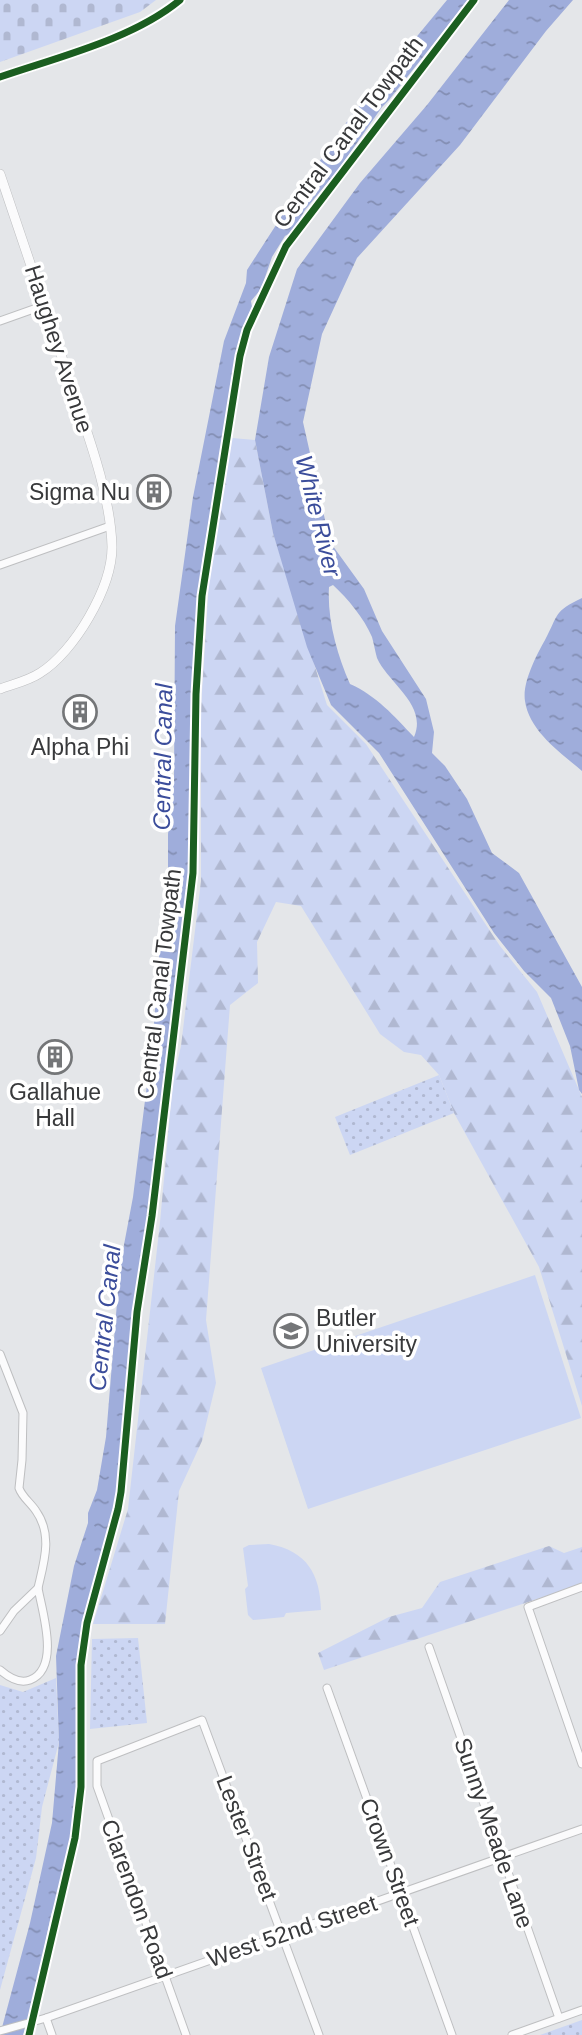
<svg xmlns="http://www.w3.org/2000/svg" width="582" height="2035" font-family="Helvetica,sans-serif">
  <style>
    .green { fill: #ccd6f3 }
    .forest { fill: url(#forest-firs) }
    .cemetery { fill: url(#cemetery-stones) }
    .park { fill: url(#park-dots) }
    .water { fill: url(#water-ripples); fill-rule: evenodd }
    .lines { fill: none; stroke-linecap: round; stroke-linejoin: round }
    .minor-casing { stroke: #bebfc1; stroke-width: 9 }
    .tertiary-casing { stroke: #bebfc1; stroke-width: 10 }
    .minor { stroke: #fbfbfc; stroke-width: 7 }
    .tertiary { stroke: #fbfbfc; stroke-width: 9 }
    .cycleway-casing { stroke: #fff; stroke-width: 11 }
    .cycleway { stroke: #1b5e20; stroke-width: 7 }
    .labels { text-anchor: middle; stroke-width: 7; stroke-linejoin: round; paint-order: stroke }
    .street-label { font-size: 23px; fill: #38393b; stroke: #fff }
    .poi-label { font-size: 23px; fill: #38393b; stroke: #fff }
    .water-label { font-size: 24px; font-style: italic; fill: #3b4d9b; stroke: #fff }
  </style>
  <defs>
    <pattern id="forest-firs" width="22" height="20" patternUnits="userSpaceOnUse" patternTransform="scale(1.75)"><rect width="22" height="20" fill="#ccd6f3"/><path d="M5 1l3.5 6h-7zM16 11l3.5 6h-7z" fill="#b0b8d1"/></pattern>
    <pattern id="cemetery-stones" width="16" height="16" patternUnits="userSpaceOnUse" patternTransform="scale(1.75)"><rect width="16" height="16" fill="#ccd6f3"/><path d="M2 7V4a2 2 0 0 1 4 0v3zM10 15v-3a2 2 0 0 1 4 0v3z" fill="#b0b8d1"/></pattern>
    <pattern id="park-dots" width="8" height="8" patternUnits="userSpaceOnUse" patternTransform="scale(1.75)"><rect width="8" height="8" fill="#ccd6f3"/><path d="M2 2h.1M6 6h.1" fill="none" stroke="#b0b8d1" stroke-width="1.8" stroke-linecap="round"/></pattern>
    <pattern id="water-ripples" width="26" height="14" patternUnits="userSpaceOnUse" patternTransform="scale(1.75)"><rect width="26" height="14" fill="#9faddb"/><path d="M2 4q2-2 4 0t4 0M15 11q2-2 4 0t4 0" fill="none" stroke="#838eb3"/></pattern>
  </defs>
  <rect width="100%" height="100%" fill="#e4e6e9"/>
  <!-- green -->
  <g class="green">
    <polygon points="535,1275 581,1418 308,1509 261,1368"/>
    <path d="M 269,1544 C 307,1551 320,1574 321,1610 L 286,1613 L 284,1617 L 253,1620 L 248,1615 L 245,1589 L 248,1586 L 243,1548 L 249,1545 Z"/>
  </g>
  <!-- forest -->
  <g class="forest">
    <polygon points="232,438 255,440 273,533 327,705 366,744 500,946 537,992 582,1097 582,1406 539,1267 454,1113 439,1075 421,1055 404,1052 380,1034 301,906 276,902 257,942 258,983 230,1005 206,1320 216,1383 202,1441 179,1491 165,1624 93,1624 128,1509 160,1222 173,1081 181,1046 201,881 201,707 209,582"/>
    <polygon points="549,1546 564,1553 582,1547 582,1584 324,1670 318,1653 389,1617 422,1608 440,1582"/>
  </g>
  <!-- cemetery -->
  <polygon class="cemetery" points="0,0 156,0 140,12 0,62"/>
  <!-- park -->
  <g class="park">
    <polygon points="439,1075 454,1113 350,1155 335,1117"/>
    <polygon points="138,1638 147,1723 90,1729 92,1639"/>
    <polygon points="56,1678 59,1742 42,1807 36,1858 0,1990 0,1685 23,1692"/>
    <polygon points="582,2020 582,2035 540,2035"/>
  </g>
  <!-- water -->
  <g class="water">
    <path d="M 447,0 L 468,0 L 389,100 L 382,107 L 338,170 L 305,210 L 292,232 L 285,236 L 272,257 L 261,289 L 251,301 L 252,307 C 243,332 235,356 231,383 C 228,404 230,443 219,460 L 202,562 L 193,734 L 191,871 L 181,975 L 137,1297 L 124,1405 L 117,1493 L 111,1527 L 83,1623 L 80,1643 L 80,1764 L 73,1839 L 67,1868 L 51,1915 L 32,2007 L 23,2035 L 0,2035 L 30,1923 L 52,1823 L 59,1742 L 56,1656 L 74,1566 L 88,1523 L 88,1513 L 97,1490 L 106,1437 L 120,1266 L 133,1197 L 153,1036 L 160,944 L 168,902 L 168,834 L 174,778 L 175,626 L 193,497 L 224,341 L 246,283 L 247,270 L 285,211 L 351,116 Z"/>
    <path d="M 509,0 L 573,0 L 546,31 L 460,145 L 357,258 L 322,334 L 303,422 L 330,542 L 364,589 L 382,631 L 426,699 L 434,732 L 432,753 L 445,766 L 467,799 L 492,853 L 519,873 L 582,987 L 582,1094 L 579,1090 L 570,1046 L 551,998 L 524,971 L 494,933 L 379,753 L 331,705 L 307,647 L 273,533 L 255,440 L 269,357 L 297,269 L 360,183 L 427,105 ZM 333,585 C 348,599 364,618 372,637 C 374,644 375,651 377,658 C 388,683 428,705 414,737 C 394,716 377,696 350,684 C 337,655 327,619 329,587 Z"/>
    <path d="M 582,598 L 582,771 C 561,753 529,731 525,701 C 522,683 536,656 545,640 C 559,614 553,612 582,598 Z"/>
  </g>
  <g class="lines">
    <!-- minor casing -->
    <g class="minor-casing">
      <g id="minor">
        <polyline points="0,321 45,305"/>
        <polyline points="0,565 110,526"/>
        <path d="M 0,1354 L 23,1413 L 22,1460 L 19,1488 C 22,1497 30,1502 36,1511 C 53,1535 44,1562 38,1588"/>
        <polyline points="582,1587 528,1607 582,1764"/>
        <path d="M 0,1631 L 14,1611 L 38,1588 C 42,1611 61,1668 30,1680 C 19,1684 8,1677 0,1670"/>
        <polyline points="429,1647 559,2018"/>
        <polyline points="327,1688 452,2035"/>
        <polyline points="46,2018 52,2035"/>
        <polyline points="0,2031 46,2018 582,1829"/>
        <polyline points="186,2035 97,1786 97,1761 202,1720 319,2035"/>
        <polyline points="512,2035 582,2010"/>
      </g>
    </g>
    <!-- tertiary casing -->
    <g class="tertiary-casing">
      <g id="tertiary">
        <path d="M 0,77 C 58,57 133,39 180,0"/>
        <path d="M 0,174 C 26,250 51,326 77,402 C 92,446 111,501 112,547 C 112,588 74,652 40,673 C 28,681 13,684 0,689"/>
      </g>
    </g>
    <!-- minor -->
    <use href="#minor" class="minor"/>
    <!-- tertiary -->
    <use href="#tertiary" class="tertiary"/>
    <!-- cycleway casing -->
    <g class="cycleway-casing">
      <g id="cycleway">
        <path d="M 0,77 C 58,57 133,39 180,0"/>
        <polyline points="29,2035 75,1838 81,1787 81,1665 87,1623 118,1509 121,1492 137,1312 152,1216 193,873 196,694 202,596 240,356 247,330 286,246 474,0"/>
      </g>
    </g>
    <!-- cycleway -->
    <use href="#cycleway" class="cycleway"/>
  </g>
  <!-- icons -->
  <defs>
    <g id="building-ring" transform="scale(1.75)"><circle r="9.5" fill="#fff" stroke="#747678" stroke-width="1.5"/><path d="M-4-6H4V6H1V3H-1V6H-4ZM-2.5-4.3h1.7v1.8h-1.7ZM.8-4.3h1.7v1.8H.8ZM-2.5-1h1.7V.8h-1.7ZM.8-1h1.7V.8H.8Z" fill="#747678"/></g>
    <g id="university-ring" transform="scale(1.75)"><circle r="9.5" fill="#fff" stroke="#747678" stroke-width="1.5"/><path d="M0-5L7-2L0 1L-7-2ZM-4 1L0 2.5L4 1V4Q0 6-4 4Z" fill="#747678"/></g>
  </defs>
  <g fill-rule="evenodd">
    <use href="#building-ring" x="154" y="492"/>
    <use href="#building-ring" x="80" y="712"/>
    <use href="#building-ring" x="55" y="1057"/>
    <use href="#university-ring" x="291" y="1331"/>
  </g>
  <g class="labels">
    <!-- street labels -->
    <g class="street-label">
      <text transform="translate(348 132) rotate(-53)" y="8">Central Canal Towpath</text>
      <text transform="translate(59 349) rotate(72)" y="8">Haughey Avenue</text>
      <text transform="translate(159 984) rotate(-83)" y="8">Central Canal Towpath</text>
      <text transform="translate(494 1833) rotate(71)" y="8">Sunny Meade Lane</text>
      <text transform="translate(247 1838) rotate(69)" y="8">Lester Street</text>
      <text transform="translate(390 1862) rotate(70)" y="8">Crown Street</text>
      <text transform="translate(137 1899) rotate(70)" y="8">Clarendon Road</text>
      <text transform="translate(292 1931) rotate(-19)" y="8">West 52nd Street</text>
    </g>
    <!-- poi labels -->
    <g class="poi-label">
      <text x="130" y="500" text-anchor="end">Sigma Nu</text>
      <text x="80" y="755">Alpha Phi</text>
      <text x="55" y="1100">Gallahue<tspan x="55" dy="26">Hall</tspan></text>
      <text x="316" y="1326" text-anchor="start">Butler<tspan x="316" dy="26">University</tspan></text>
    </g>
    <!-- water labels -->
    <g class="water-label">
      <text transform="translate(318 516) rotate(76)" y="8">White River</text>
      <text transform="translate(163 757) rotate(-89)" y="8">Central Canal</text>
      <text transform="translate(105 1318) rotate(-84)" y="8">Central Canal</text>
    </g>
  </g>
</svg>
